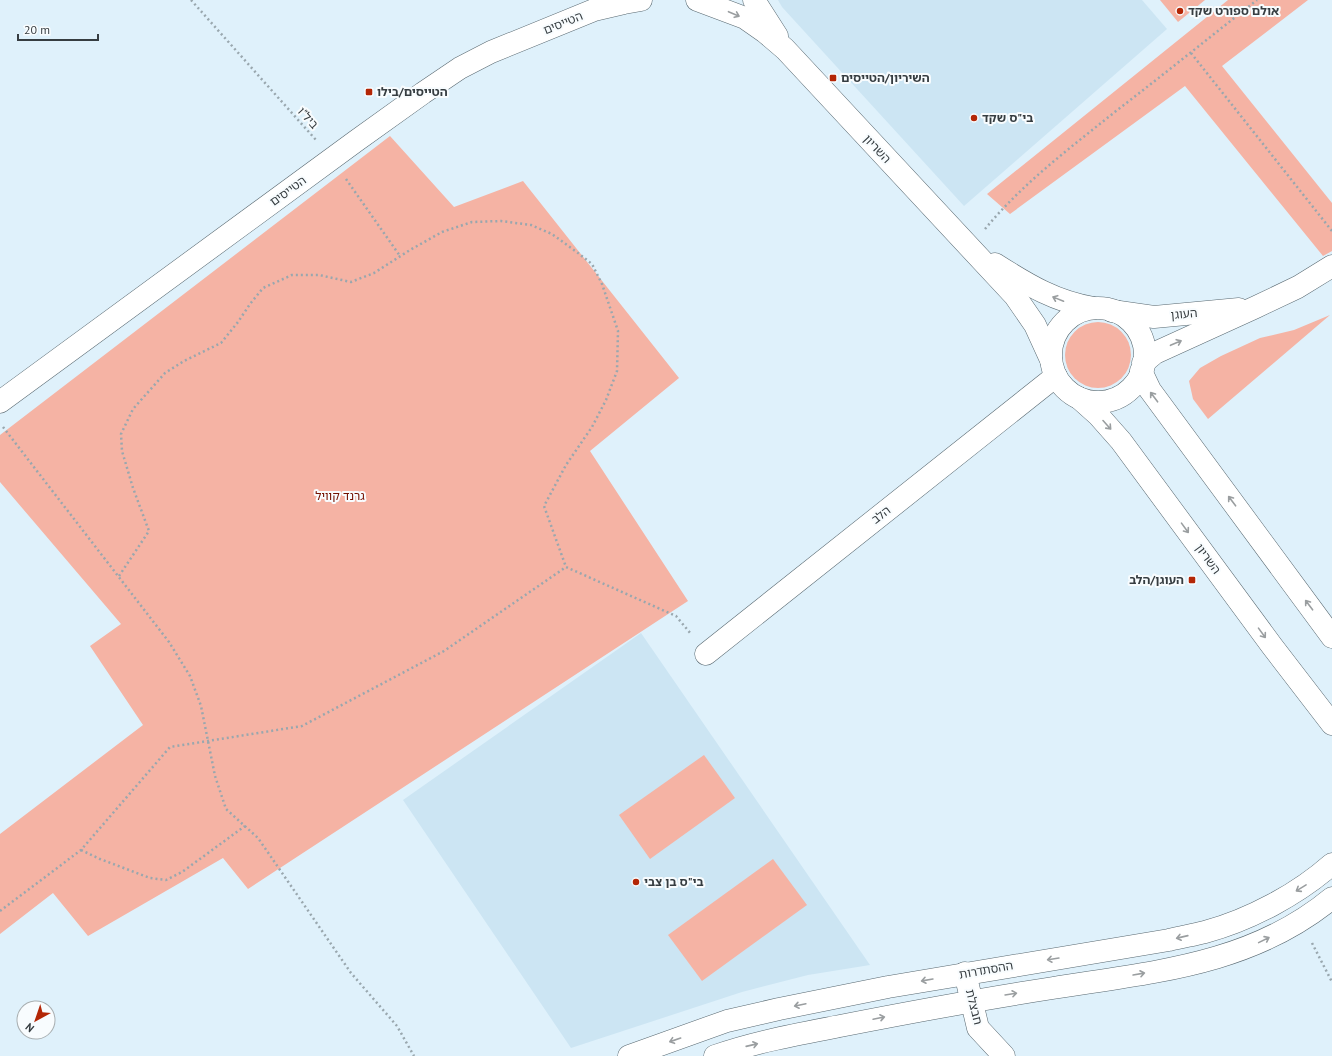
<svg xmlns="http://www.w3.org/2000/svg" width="1332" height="1056" font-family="'PT Sans','Noto Sans Hebrew',sans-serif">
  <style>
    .built { fill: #cce5f3 }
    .green { fill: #f5b3a4 }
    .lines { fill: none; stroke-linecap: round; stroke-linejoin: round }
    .minor-casing { stroke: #586870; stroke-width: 23 }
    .tertiary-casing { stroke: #586870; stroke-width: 23 }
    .path { stroke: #99a7ae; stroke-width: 2.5; stroke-dasharray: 2 3; stroke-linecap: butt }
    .minor { stroke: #fff; stroke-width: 22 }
    .tertiary { stroke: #fff; stroke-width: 22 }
    .oneway { stroke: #9a9ea0 }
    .poi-dot { fill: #b32606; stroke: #f8fcfe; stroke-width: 1.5 }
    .labels { text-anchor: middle; stroke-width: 4; stroke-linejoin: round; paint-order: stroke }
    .poi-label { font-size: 12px; font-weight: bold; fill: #363d41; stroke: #f8fcfe; text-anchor: start }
    .street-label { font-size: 12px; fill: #363d41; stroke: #f8fcfe }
    .park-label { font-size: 12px; fill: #741100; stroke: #f8fcfe }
  </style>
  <rect width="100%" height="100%" fill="#dff1fb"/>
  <!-- built -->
  <g class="built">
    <polygon points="778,0 1142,0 1167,29 964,206 782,7"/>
    <polygon points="641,633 870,965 808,975 742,992 571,1048 403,800"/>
  </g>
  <!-- green -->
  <g class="green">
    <polygon points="1160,0 1205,0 1178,22"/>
    <polygon points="1228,0 1308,0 1222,66 1332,203 1332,251 1323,256 1185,86 1010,214 987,194"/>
    <polygon points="390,136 454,207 523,181 679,378 590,451 688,601 248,889 223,858 88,936 53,893 0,934 0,834 143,725 90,646 121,624 0,482 0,435"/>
    <polygon points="1330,315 1208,419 1193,399 1189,381 1200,368 1221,356 1260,338 1294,330"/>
    <circle cx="1098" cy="355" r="33"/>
    <polygon points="704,755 735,798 650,859 619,815"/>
    <polygon points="773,859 807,905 702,981 668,935"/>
  </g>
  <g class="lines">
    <!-- minor casing -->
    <g class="minor-casing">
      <g id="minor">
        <polyline points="1112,311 1154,317 1239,309"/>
        <polyline points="1143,363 1155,353 1256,307 1298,287 1332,266"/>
        <polyline points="0,402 356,141 423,93 460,68 491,52 594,10 624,3 641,0"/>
        <polyline points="706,654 1056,376"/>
        <polyline points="965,973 978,1028 1004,1056"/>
      </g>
    </g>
    <!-- tertiary casing -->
    <g class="tertiary-casing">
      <g id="tertiary">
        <polyline points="697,0 745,18 765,32 785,49 1015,296 1035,325 1051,360"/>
        <polyline points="754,0 777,36"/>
        <path d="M 995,264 C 1028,285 1056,302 1094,308"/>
        <circle cx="1098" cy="355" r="47"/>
        <polyline points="1141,371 1150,390 1332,637"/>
        <polyline points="1079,398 1098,415 1121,441 1272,646 1332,724"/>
        <path d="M 629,1056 L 727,1021 L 779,1009 L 888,987 L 1169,940 C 1181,937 1193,935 1205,932 C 1250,920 1298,894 1332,864"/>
        <path d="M 715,1056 C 755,1042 798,1034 840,1026 C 911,1012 982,999 1053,988 C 1153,972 1251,965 1332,898"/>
      </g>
    </g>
    <!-- path -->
    <g class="path">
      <polyline points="191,0 316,140"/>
      <polyline points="1191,53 1332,231"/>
      <polyline points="346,179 400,256"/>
      <path d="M 985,229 C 1023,183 1070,148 1116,111 C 1163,75 1210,37 1257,0"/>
      <polyline points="3,427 169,642 190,676 201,706 215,776 226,809 258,838 351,973 397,1026 414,1056"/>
      <polyline points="119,576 149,531 133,488 122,451 121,434 133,409 165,373 184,361 221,343 238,322 250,304 263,288 292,275 319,275 351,282 374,273 410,250 442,232 472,222 501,221 531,225 552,234 578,253 592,264 602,284 618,331 617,371 606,400 592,427 566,465 544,506 566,567"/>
      <polyline points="81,850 100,859 150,878 166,880 182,872 245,826"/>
      <polyline points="0,911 81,850 170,747 302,726 444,651 566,567 676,616 691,634"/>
      <polyline points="1312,943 1332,982"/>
    </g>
    <!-- minor -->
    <use href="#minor" class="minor"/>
    <!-- tertiary -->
    <use href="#tertiary" class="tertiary"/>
  </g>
  <!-- one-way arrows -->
  <defs><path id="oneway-shaft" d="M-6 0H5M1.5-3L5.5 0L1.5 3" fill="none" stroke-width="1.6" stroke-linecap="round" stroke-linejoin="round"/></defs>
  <g class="oneway">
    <use href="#oneway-shaft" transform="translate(734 14) rotate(23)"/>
    <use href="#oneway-shaft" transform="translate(1058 299) rotate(-158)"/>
    <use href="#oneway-shaft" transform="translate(1176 343) rotate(-23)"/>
    <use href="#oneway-shaft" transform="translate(1154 397) rotate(-127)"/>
    <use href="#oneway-shaft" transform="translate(1107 425) rotate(48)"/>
    <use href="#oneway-shaft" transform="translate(1232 501) rotate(-127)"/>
    <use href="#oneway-shaft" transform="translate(1185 528) rotate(54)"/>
    <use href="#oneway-shaft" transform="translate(1309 605) rotate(-127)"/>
    <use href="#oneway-shaft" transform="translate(1262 633) rotate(54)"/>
    <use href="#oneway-shaft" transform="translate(1301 888) rotate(148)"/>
    <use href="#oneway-shaft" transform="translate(1182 937) rotate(167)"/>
    <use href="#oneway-shaft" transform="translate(1264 940) rotate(-26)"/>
    <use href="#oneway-shaft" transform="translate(1053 959) rotate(171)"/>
    <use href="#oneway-shaft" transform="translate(1139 974) rotate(-10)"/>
    <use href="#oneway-shaft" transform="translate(927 980) rotate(170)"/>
    <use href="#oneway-shaft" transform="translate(1011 994) rotate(-9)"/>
    <use href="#oneway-shaft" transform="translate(800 1005) rotate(168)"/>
    <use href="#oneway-shaft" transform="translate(879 1018) rotate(-12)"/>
    <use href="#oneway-shaft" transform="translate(675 1040) rotate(161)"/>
    <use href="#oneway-shaft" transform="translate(752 1045) rotate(-13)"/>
  </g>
  <!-- markers -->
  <g class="poi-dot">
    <circle cx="1180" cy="11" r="4"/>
    <rect x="829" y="74" width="8" height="8" rx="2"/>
    <rect x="365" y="88" width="8" height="8" rx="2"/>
    <circle cx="974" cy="118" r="4"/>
    <rect x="1188" y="576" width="8" height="8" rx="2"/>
    <circle cx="636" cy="882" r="4"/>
  </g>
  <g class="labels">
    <!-- poi labels -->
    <g class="poi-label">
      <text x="1188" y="15">אולם ספורט שקד</text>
      <text x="841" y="82">השיריון/הטייסים</text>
      <text x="377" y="96">הטייסים/בילו</text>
      <text x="982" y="122">בי"ס שקד</text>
      <text x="1184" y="584" text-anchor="end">העוגן/הלב</text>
      <text x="644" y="886">בי"ס בן צבי</text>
    </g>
    <!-- street labels -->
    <g class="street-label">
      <text transform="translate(563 23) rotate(-22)" y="4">הטייסים</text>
      <text transform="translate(308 118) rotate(48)" y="4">ביל"ו</text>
      <text transform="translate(877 149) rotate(47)" y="4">השריון</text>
      <text transform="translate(288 191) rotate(-36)" y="4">הטייסים</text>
      <text transform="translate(1184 314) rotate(-5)" y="4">העוגן</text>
      <text transform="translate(881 515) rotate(-38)" y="4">הלב</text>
      <text transform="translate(1208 559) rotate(54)" y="4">השריון</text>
      <text transform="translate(986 970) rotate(-10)" y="4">ההסתדרות</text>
      <text transform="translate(974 1007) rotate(76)" y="4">חבצלת</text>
    </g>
    <!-- park labels -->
    <g class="park-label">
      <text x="340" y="500">גרנד קוויל</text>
    </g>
  </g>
  <!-- north arrow -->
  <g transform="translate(36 1020) rotate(220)"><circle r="19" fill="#f8fcfe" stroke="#aab0b2"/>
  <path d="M0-3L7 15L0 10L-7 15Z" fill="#b32606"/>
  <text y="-6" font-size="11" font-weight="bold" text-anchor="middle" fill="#363d41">N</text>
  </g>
  <!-- scale -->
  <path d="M18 34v6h80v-6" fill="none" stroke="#363d41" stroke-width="2"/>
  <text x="24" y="34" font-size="12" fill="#363d41" stroke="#f8fcfe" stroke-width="3" paint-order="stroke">20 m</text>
</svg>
